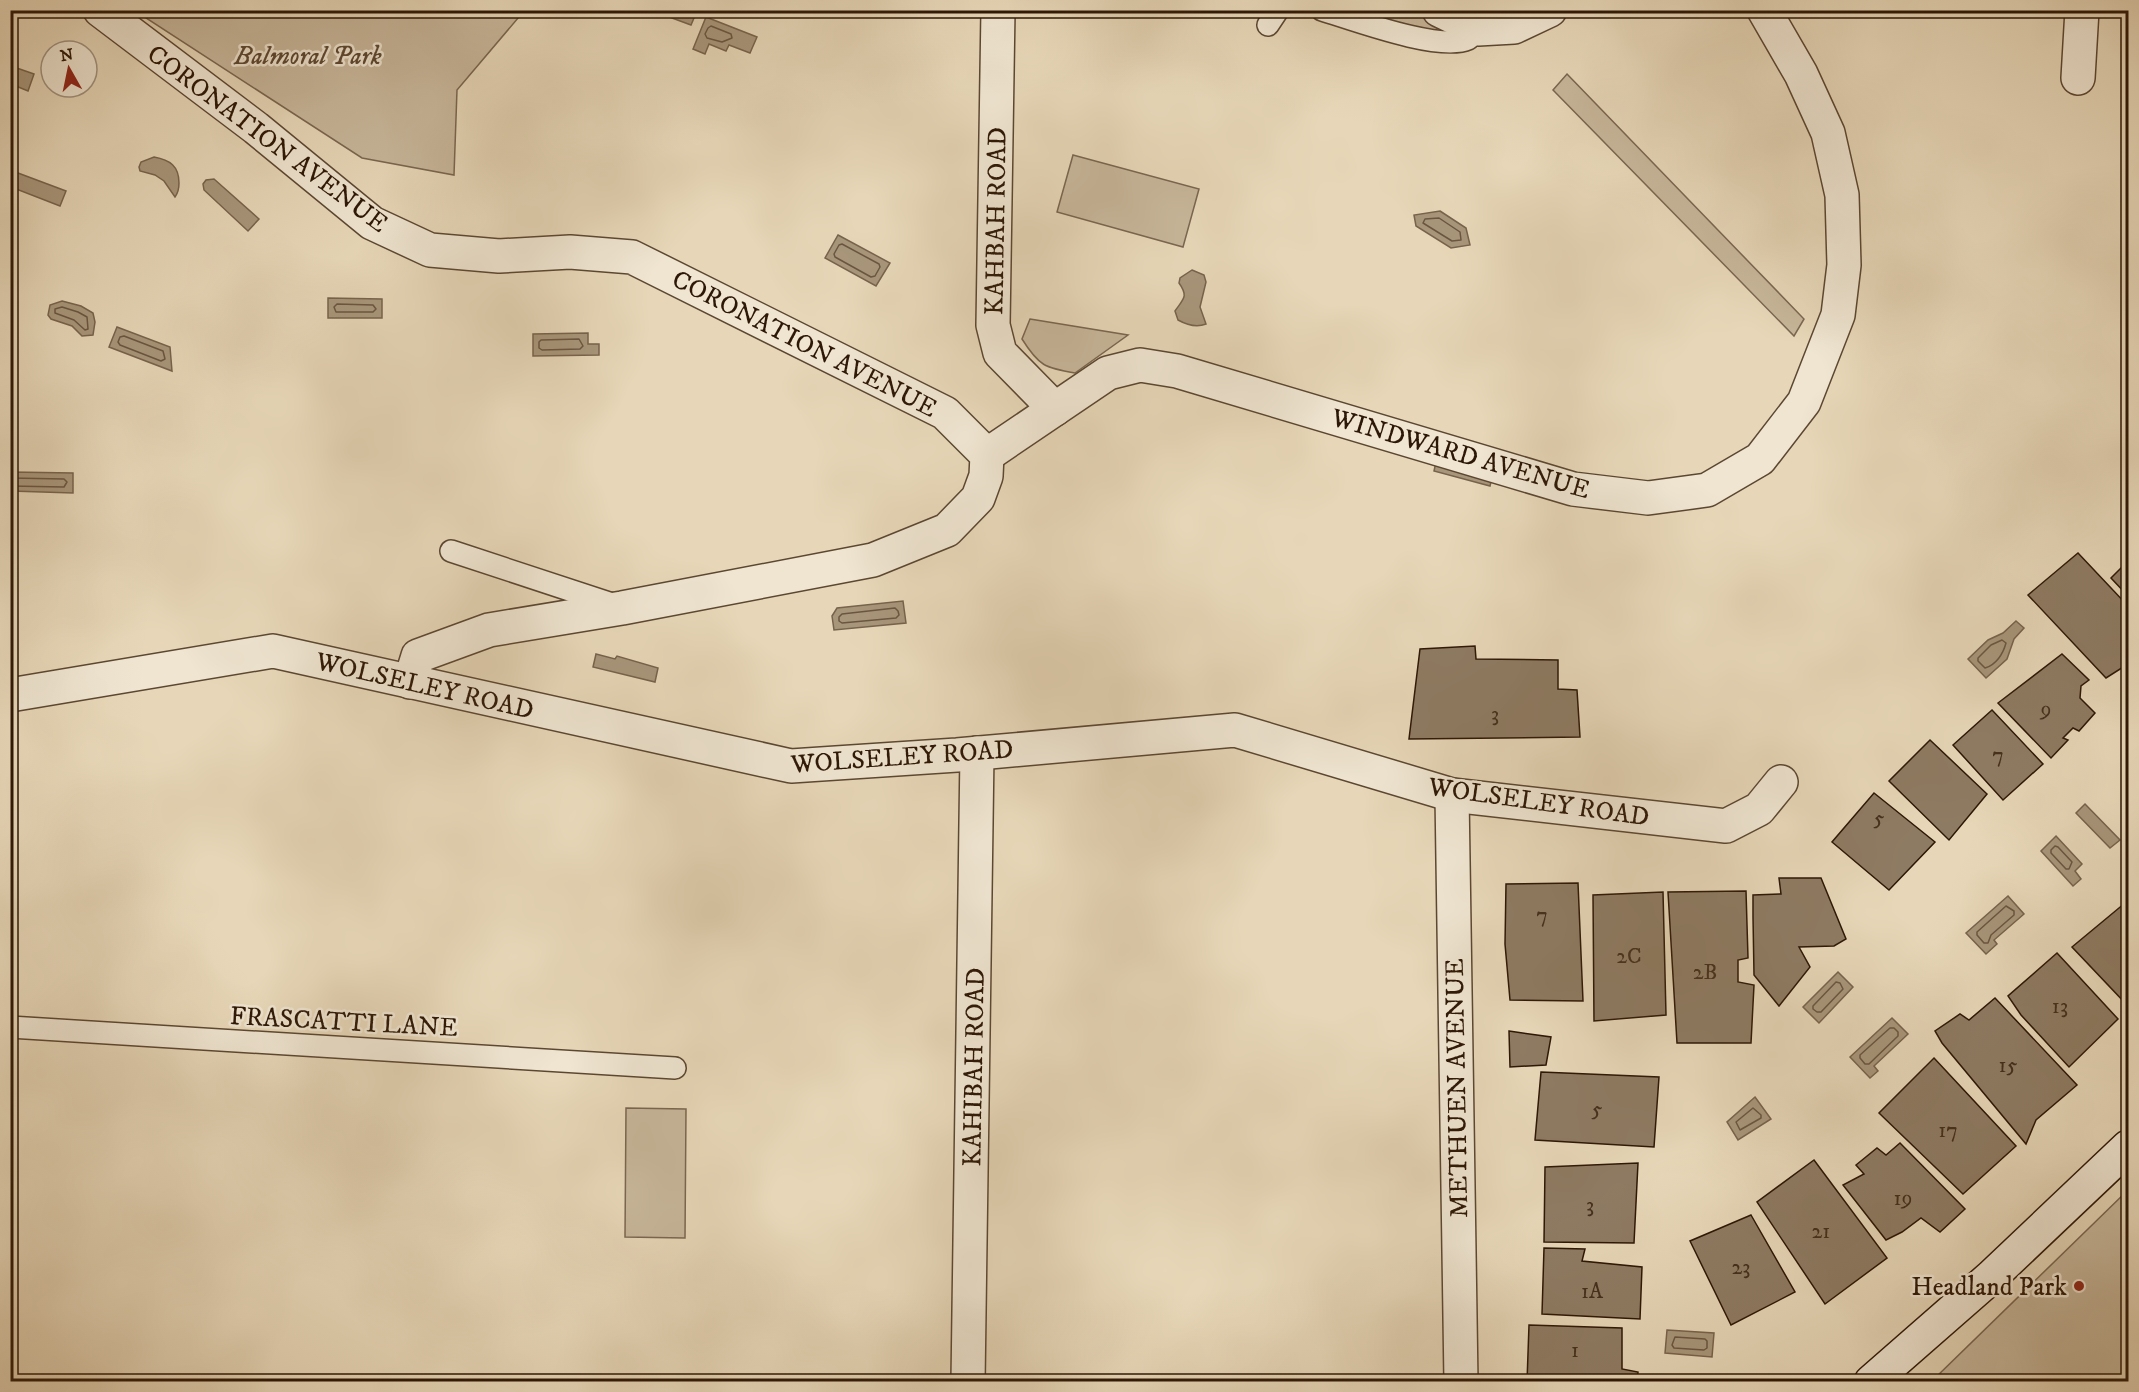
<svg xmlns="http://www.w3.org/2000/svg" width="2139" height="1392" font-family="'IM FELL DW Pica',serif">
  <style>
    .green { fill: #c7b69a; stroke: #7a6650; stroke-width: 1.5 }
    .water { fill: #a8967b; stroke: #77634c; stroke-width: 1.5 }
    .lines { fill: none; stroke-linecap: round; stroke-linejoin: round }
    .shore { stroke: #6a5640; stroke-width: 1.5 }
    .building { fill: #8e7b63; stroke: #2d1706; stroke-width: 1.5 }
    .lane-casing { stroke: #5c4732; stroke-width: 24 }
    .street-casing { stroke: #5c4732; stroke-width: 36 }
    .secondary-casing { stroke: #2d1706; stroke-width: 36 }
    .lane { stroke: #efe5d1; stroke-width: 21 }
    .street { stroke: #efe5d1; stroke-width: 33 }
    .secondary { stroke: #efe5d1; stroke-width: 33 }
    .poi-dot { fill: #8f2418; stroke: #efe5d1; stroke-width: 2 }
    .labels { text-anchor: middle; stroke-width: 5; stroke-linejoin: round; paint-order: stroke }
    .number-label { font-size: 22px; fill: #45301d }
    .park-label { font-size: 26px; font-style: italic; fill: #5b4732; stroke: #efe5d1 }
    .street-label { font-size: 26px; fill: #2d1706; stroke: #efe5d1 }
    .poi-label { font-size: 26px; fill: #2d1706; stroke: #efe5d1; text-anchor: end }
  </style>
  <rect width="100%" height="100%" fill="#e7d7b8"/>
  <filter id="stains"><feTurbulence type="fractalNoise" baseFrequency=".00333" numOctaves="4"/><feColorMatrix values="0 0 0 0 .2 0 0 0 0 .09 0 0 0 0 .02 0 0 0 .5 -.17"/></filter>
  <radialGradient id="worn" r=".72"><stop offset=".6" stop-color="#630" stop-opacity="0"/><stop offset="1" stop-color="#630" stop-opacity=".3"/></radialGradient>
  <!-- green -->
  <g class="green">
    <polygon points="141,11 524,11 457,90 454,175 362,158 146,18"/>
    <polygon points="1297,11 1483,11 1465,37"/>
    <polygon points="1567,74 1804,319 1794,336 1553,90"/>
    <polygon points="1073,155 1199,189 1183,247 1057,212"/>
    <path d="M 1030,319 L 1128,335 L 1075,373 C 1045,368 1039,366 1022,339 Z"/>
    <polygon points="626,1108 686,1109 685,1238 625,1237"/>
    <polygon points="2128,1190 2128,1381 1932,1381"/>
  </g>
  <!-- water -->
  <g class="water">
    <polygon points="653,11 697,11 691,25"/>
    <polygon points="706,17 757,37 750,53 729,45 726,51 709,44 705,54 693,49"/>
    <polygon points="11,66 34,74 28,91 11,84"/>
    <path d="M 154,157 C 170,160 179,166 179,183 C 179,189 178,193 175,197 L 164,181 L 155,175 L 140,171 L 139,167 L 141,162 Z"/>
    <polygon points="10,170 66,191 60,206 11,187"/>
    <polygon points="214,179 259,219 248,231 204,190 203,184 206,180"/>
    <polygon points="1440,211 1466,228 1470,245 1451,248 1416,226 1414,215"/>
    <polygon points="838,235 890,263 876,286 825,258"/>
    <path d="M 1192,270 L 1204,275 L 1206,282 L 1200,307 L 1206,324 C 1196,328 1187,325 1178,320 L 1175,311 C 1183,299 1189,297 1179,283 L 1180,278 Z"/>
    <polygon points="328,298 382,299 382,318 328,318"/>
    <polygon points="62,301 81,306 93,313 95,322 93,335 82,336 72,326 51,319 48,315 50,305"/>
    <polygon points="117,327 170,347 172,371 109,347"/>
    <polygon points="588,333 588,344 599,344 599,355 533,356 533,334"/>
    <polygon points="1436,462 1492,477 1490,486 1434,471"/>
    <polygon points="11,472 73,473 73,493 11,491"/>
    <polygon points="903,601 906,623 834,630 832,616 837,608"/>
    <polygon points="2016,621 2024,628 2014,639 2007,659 1986,678 1968,659 1988,640 2003,633"/>
    <polygon points="596,654 615,659 617,656 658,668 655,682 593,667"/>
    <polygon points="2085,804 2120,840 2110,848 2076,813"/>
    <polygon points="2056,836 2082,864 2075,871 2081,879 2073,886 2041,851"/>
    <polygon points="2008,896 2024,914 1994,940 1997,944 1986,954 1966,933"/>
    <polygon points="1838,972 1853,987 1819,1023 1803,1007"/>
    <polygon points="1892,1018 1908,1034 1874,1066 1878,1071 1870,1078 1850,1057"/>
    <polygon points="1755,1097 1771,1119 1738,1140 1727,1122"/>
    <polygon points="1667,1330 1714,1333 1712,1357 1665,1353"/>
  </g>
  <g class="lines">
    <!-- shore -->
    <g class="shore">
      <polygon points="711,26 731,34 732,38 722,42 707,38 705,34 708,28"/>
      <polygon points="1439,218 1460,232 1461,240 1452,241 1423,223 1425,219"/>
      <polygon points="842,244 879,264 880,267 875,276 871,277 835,257 834,254 839,245"/>
      <polygon points="337,304 373,305 376,309 373,312 336,312 334,307"/>
      <polygon points="62,307 78,312 87,317 88,329 85,330 74,320 55,313 55,309"/>
      <polygon points="124,336 163,351 165,359 161,361 120,345 118,342 120,337"/>
      <polygon points="579,339 583,346 580,349 542,350 539,348 539,342 541,340"/>
      <polyline points="10,478 64,479 67,482 64,487 10,486"/>
      <polygon points="895,608 898,611 899,615 896,618 842,623 839,621 839,617 842,614"/>
      <path d="M 2002,640 L 2006,643 C 2003,654 1996,665 1985,668 L 1978,661 L 1978,658 L 1991,645 Z"/>
      <polygon points="2055,846 2058,847 2072,862 2069,869 2066,869 2051,853 2051,850"/>
      <polygon points="2006,906 2014,911 2014,915 1991,935 1988,943 1984,943 1977,935 1977,932"/>
      <polygon points="1836,982 1840,983 1843,989 1821,1012 1817,1012 1813,1009 1813,1006"/>
      <polygon points="1890,1028 1894,1028 1898,1032 1898,1036 1869,1064 1865,1064 1860,1058 1860,1055"/>
      <polygon points="1753,1108 1761,1115 1761,1118 1740,1130 1736,1122"/>
      <polygon points="1675,1337 1705,1339 1707,1341 1707,1348 1704,1350 1674,1348 1672,1345"/>
    </g>
  </g>
  <!-- building -->
  <g class="building">
    <polygon points="2078,553 2128,606 2128,664 2106,678 2028,595"/>
    <polygon points="2128,561 2128,596 2111,578"/>
    <polygon points="1475,646 1476,659 1558,660 1558,689 1577,690 1580,737 1409,739 1420,649"/>
    <polygon points="2062,654 2089,680 2081,686 2080,698 2095,713 2079,731 2073,728 2063,738 2068,740 2051,758 1998,703"/>
    <polygon points="1992,710 2043,764 2003,800 1953,745"/>
    <polygon points="1930,740 1987,794 1949,840 1889,781"/>
    <polygon points="1874,793 1935,842 1889,890 1832,842"/>
    <polygon points="1779,878 1821,878 1846,939 1834,946 1799,947 1810,967 1779,1006 1754,975 1753,917 1753,895 1781,894"/>
    <polygon points="1578,883 1583,1001 1510,1000 1505,944 1506,884"/>
    <polygon points="1746,891 1748,958 1738,960 1738,982 1754,985 1751,1043 1677,1043 1668,892"/>
    <polygon points="1663,892 1666,1015 1594,1021 1593,895"/>
    <polygon points="2125,903 2128,907 2128,1006 2072,947"/>
    <polygon points="2057,953 2118,1019 2069,1067 2021,1015 2008,996"/>
    <polygon points="1995,998 2077,1085 2036,1120 2026,1144 1942,1043 1935,1031 1960,1014 1969,1020"/>
    <polygon points="1509,1031 1551,1037 1546,1065 1510,1067"/>
    <polygon points="1934,1058 2016,1146 1963,1194 1879,1113"/>
    <polygon points="1541,1072 1659,1077 1654,1147 1535,1140"/>
    <polygon points="1900,1143 1965,1209 1940,1232 1921,1218 1902,1232 1886,1240 1843,1185 1864,1174 1856,1165 1877,1148 1886,1155"/>
    <polygon points="1814,1160 1887,1258 1825,1304 1757,1202"/>
    <polygon points="1638,1163 1634,1243 1544,1242 1545,1167"/>
    <polygon points="1751,1215 1795,1292 1731,1325 1690,1241"/>
    <polygon points="1544,1248 1585,1249 1582,1261 1642,1267 1640,1319 1542,1314"/>
    <polygon points="1529,1325 1622,1328 1622,1369 1638,1372 1637,1382 1527,1382"/>
  </g>
  <g class="lines">
    <!-- lane casing -->
    <g class="lane-casing">
      <g id="lane">
        <path d="M 1322,10 C 1352,19 1440,52 1468,39 C 1471,37 1475,32 1478,29"/>
        <polyline points="1268,25 1278,10"/>
        <polyline points="451,551 615,605"/>
        <polyline points="10,1027 675,1068"/>
      </g>
    </g>
    <!-- street casing -->
    <g class="street-casing">
      <g id="street">
        <polyline points="100,10 256,128 372,223 430,250 499,256 570,252 632,257 945,413 987,455 986,476 978,498 947,530 873,560 622,608 489,630 418,656 410,682"/>
        <polyline points="998,10 993,325 1000,353 1055,409"/>
        <polyline points="1439,10 1478,29 1514,27 1550,10"/>
        <polyline points="2078,78 2082,10"/>
        <polyline points="987,455 1108,373 1140,365 1177,371 1573,489 1648,498 1707,490 1760,459 1804,402 1838,315 1844,265 1842,195 1828,133 1801,74 1764,10"/>
        <polyline points="10,695 273,651 791,766 957,755 1235,730 1452,795 1726,826 1759,809 1781,782"/>
        <polyline points="1452,795 1461,1382"/>
        <polyline points="968,1382 977,753"/>
      </g>
    </g>
    <!-- secondary casing -->
    <g class="secondary-casing">
      <polyline id="secondary" points="1871,1382 1991,1277 2128,1147"/>
    </g>
    <!-- lane -->
    <use href="#lane" class="lane"/>
    <!-- street -->
    <use href="#street" class="street"/>
    <!-- secondary -->
    <use href="#secondary" class="secondary"/>
  </g>
  <!-- markers -->
  <circle class="poi-dot" cx="2079" cy="1286" r="6"/>
  <g class="labels">
    <!-- number labels -->
    <g class="number-label">
      <text x="2046" y="716">9</text>
      <text x="1495" y="721">3</text>
      <text x="1998" y="762">7</text>
      <text x="1879" y="825">5</text>
      <text x="1542" y="922">7</text>
      <text x="1629" y="963">2C</text>
      <text x="1705" y="979">2B</text>
      <text x="2060" y="1013">13</text>
      <text x="2008" y="1072">15</text>
      <text x="1597" y="1116">5</text>
      <text x="1948" y="1137">17</text>
      <text x="1903" y="1205">19</text>
      <text x="1590" y="1212">3</text>
      <text x="1821" y="1238">21</text>
      <text x="1741" y="1274">23</text>
      <text x="1592" y="1298">1A</text>
      <text x="1575" y="1357">1</text>
    </g>
    <!-- park labels -->
    <g class="park-label">
      <text x="308" y="64">Balmoral Park</text>
    </g>
    <!-- street labels -->
    <g class="street-label">
      <text transform="translate(268 138) rotate(37)" y="9">CORONATION AVENUE</text>
      <text transform="translate(995 221) rotate(-89)" y="9">KAHBAH ROAD</text>
      <text transform="translate(805 343) rotate(27)" y="9">CORONATION AVENUE</text>
      <text transform="translate(1461 453) rotate(16)" y="9">WINDWARD AVENUE</text>
      <text transform="translate(425 685) rotate(13)" y="9">WOLSELEY ROAD</text>
      <text transform="translate(902 756) rotate(-4)" y="9">WOLSELEY ROAD</text>
      <text transform="translate(1539 801) rotate(8)" y="9">WOLSELEY ROAD</text>
      <text transform="translate(344 1021) rotate(3)" y="9">FRASCATTI LANE</text>
      <text transform="translate(973 1067) rotate(-89)" y="9">KAHIBAH ROAD</text>
      <text transform="translate(1456 1088) rotate(-91)" y="9">METHUEN AVENUE</text>
    </g>
    <!-- poi labels -->
    <g class="poi-label">
      <text x="2067" y="1295">Headland Park</text>
    </g>
  </g>
  <!-- margin -->
  <rect width="2139" height="1392" fill="none" stroke="#e7d7b8" stroke-width="36"/>
  <rect x="12" y="12" width="2115" height="1368" fill="none" stroke="#2d1706" stroke-width="3"/>
  <rect x="18" y="18" width="2103" height="1356" fill="none" stroke="#2d1706" stroke-width="1.5"/>
  <!-- north arrow -->
  <g transform="translate(69 69) rotate(351)"><circle r="28" fill="#efe5d1" stroke="#a19380" stroke-width="1.5"/>
  <path d="M0-4.5L10 22L0 15L-10 22Z" fill="#8f2418"/>
  <text y="-9" font-size="16" font-weight="bold" text-anchor="middle" fill="#2d1706">N</text>
  </g>
  <rect width="100%" height="100%" filter="url(#stains)"/>
  <rect width="100%" height="100%" fill="url(#worn)"/>
</svg>
